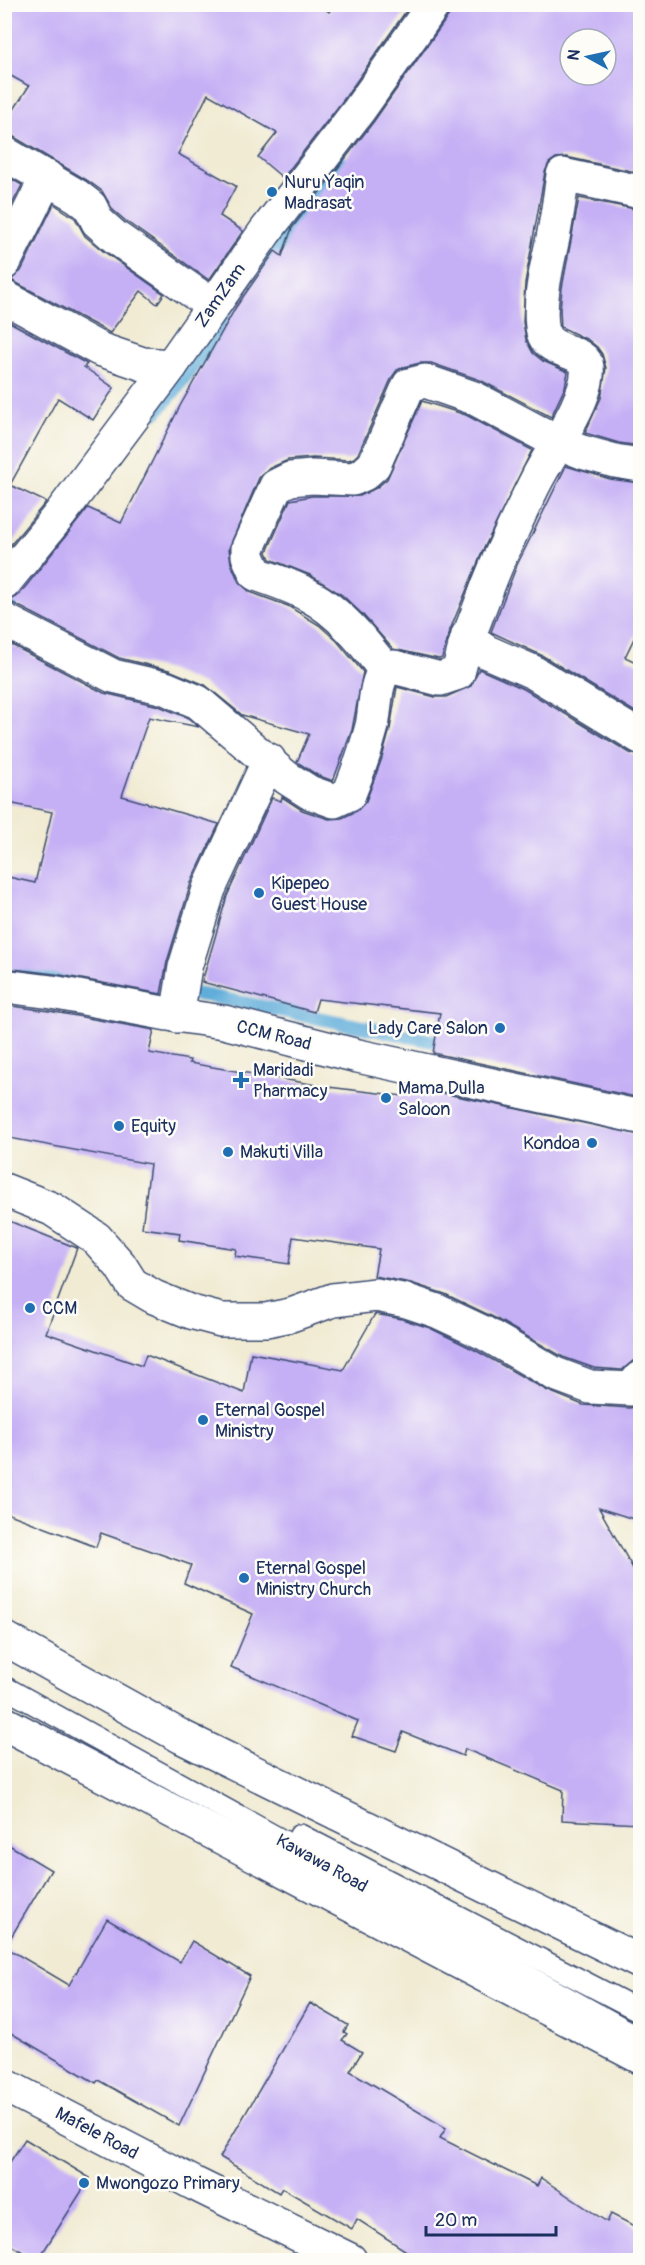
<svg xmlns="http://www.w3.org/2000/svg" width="645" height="2265" font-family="Pangolin,sans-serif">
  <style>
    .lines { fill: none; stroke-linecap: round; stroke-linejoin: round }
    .stream { stroke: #61adda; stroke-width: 14 }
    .building { fill: #c5aff5; fill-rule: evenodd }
    .lane-casing { stroke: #3b4b70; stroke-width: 24 }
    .street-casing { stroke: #3b4b70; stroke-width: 36 }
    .primary-casing { stroke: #3b4b70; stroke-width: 36 }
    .lane { stroke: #fff; stroke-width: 21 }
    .street { stroke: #fff; stroke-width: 33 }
    .primary { stroke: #fff; stroke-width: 33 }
    .poi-dot { fill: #1f6fb2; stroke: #fdfcf7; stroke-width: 2 }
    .labels { text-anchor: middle; stroke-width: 5; stroke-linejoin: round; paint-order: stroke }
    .poi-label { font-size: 18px; fill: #1b2f5e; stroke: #fdfcf7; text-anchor: start }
    .street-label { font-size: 18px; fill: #1b2f5e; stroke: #fdfcf7 }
  </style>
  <rect width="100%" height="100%" fill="#fdfcf7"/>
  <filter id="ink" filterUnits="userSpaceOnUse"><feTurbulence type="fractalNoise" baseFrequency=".0167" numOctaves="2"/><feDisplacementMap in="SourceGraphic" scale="12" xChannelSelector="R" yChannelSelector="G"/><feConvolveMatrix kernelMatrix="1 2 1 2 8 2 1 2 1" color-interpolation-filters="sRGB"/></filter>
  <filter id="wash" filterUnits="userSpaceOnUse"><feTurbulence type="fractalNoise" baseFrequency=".008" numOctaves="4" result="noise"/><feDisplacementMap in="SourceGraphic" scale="24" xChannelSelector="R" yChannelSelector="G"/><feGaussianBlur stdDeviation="1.35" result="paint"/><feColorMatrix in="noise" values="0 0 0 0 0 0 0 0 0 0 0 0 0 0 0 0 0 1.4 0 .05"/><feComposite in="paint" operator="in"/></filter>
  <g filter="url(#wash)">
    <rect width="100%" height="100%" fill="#f1ebd3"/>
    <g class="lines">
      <!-- stream -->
      <g class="stream">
        <polyline points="156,412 177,388 339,161"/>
        <polyline points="6,611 40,563"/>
        <polyline points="19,969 108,985 204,995 452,1045"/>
      </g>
    </g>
    <g id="blocks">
      <!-- building -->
      <g class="building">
        <polygon points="4,4 318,4 329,12 335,4 411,4 344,99 283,178 258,157 277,133 208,94 178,154 236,186 220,216 243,231 209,280 127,222 113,210 102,191 88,181 14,137 4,134 4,125 29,86 4,72"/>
        <path d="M 453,4 L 640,4 L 640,173 L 566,157 L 556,158 L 549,163 L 545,172 L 525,283 L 523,322 L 526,340 L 533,353 L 543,361 L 568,372 L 565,387 L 551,417 L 480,380 L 431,363 L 420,363 L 404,367 L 397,370 L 392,377 L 358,454 L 354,458 L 349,460 L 313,458 L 288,460 L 268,469 L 259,478 L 229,548 L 231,563 L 239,582 L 250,592 L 288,606 L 319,625 L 337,641 L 363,672 L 352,730 L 333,781 L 317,775 L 297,762 L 309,734 L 242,715 L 205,685 L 169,670 L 119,658 L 13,603 L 4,601 L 11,600 L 19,595 L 88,508 L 121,523 L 180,406 L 236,307 L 275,251 L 282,256 L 292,228 L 374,121 L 449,15 ZM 570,39 L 606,39 L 606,75 L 570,75 Z"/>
        <polygon points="4,175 22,185 4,220"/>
        <polygon points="579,198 640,210 640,446 619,443 585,433 601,398 606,368 602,354 597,347 588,340 561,327 560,310 562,288"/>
        <polygon points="54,204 75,218 85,236 103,251 164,294 157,304 141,291 110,333 11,280 21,271"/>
        <polygon points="4,319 87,364 84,367 114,388 93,420 58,398 10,485 46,502 4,553"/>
        <polygon points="422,401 466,415 532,450 483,550 450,630 442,658 439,659 393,649 363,615 342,595 310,575 270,559 267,552 290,500 312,496 360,496 376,488 387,479"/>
        <polygon points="566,466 610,479 640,483 640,626 625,657 640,664 640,715 543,656 491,632 517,565"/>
        <polygon points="4,641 104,693 159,706 188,718 199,727 149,717 122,796 219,824 191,883 167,962 161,994 55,974 4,968 4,876 35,883 52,812 4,802"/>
        <polygon points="479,669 524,689 630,753 640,756 640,1098 433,1053 440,1013 318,999 314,1012 202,982 227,896 272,798 281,801 282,797 302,810 329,819 342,818 357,811 366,801 382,758 390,729 397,687 435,697 446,697 471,686"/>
        <polygon points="4,1005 49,1011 154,1030 149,1053 190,1060 189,1063 328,1087 403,1096 405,1090 427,1094 428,1090 640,1135 640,1360 633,1361 622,1370 594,1368 563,1357 493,1317 445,1294 411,1283 374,1276 379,1249 293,1237 289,1264 235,1256 236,1249 179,1240 180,1233 142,1228 150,1164 4,1137"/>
        <polygon points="4,1219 77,1248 46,1333 142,1366 146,1355 244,1393 251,1353 343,1370 375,1314 402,1319 430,1328 475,1350 546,1390 583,1405 630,1408 640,1405 640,1521 599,1508 640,1581 640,1824 562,1820 563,1790 465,1749 463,1756 403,1732 396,1751 352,1736 358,1721 231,1667 253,1614 184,1583 191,1565 101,1533 96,1547 4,1512"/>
        <polygon points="4,1842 51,1870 5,1947 69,1985 107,1919 180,1962 192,1941 250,1976 179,2126 98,2080 96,2083 4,2029"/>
        <polygon points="310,2003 348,2025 344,2032 347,2034 342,2040 362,2052 350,2071 446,2128 440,2138 537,2186 541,2178 607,2222 611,2214 640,2229 640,2260 420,2260 357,2219 352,2229 282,2188 279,2193 220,2157"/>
        <polygon points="25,2139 90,2178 38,2260 4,2242 4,2171"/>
      </g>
    </g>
  </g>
  <g filter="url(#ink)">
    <use href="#blocks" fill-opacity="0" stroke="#3b4b70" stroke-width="1.5"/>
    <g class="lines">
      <!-- lane casing -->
      <g class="lane-casing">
        <g id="lane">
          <polyline points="4,1687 640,2038"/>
          <polyline points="300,1835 640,2011"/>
        </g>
      </g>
      <!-- street casing -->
      <g class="street-casing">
        <g id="street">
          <polyline points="4,153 77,196 90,206 98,222 115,237 212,305"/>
          <polyline points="4,263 47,177"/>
          <polyline points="4,297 99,349 143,364 171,366"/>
          <polyline points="4,583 61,513 171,366 265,232 359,110 434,4"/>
          <path d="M 4,620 L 113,676 L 165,688 L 198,702 L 287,778 L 309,792 L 334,801 L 349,794 C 358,772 366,749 372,726 C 376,708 374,685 385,670 L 394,667 L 440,679 L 458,673 L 468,635 L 465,646"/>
          <path d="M 465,646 C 477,616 487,586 500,557 C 512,531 524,504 537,479 C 550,453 591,396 587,367 C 585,349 548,354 543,332 C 537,305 547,265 553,238 C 557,217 560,196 563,175 L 640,192"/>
          <polyline points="465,646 478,646 487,652 533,672 640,737"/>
          <path d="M 385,670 C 363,641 340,612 308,595 C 292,586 274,580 256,574 L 248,556 L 248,548 L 276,486 L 290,479 L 312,477 L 353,479 L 364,474 L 374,465 L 409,385 L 425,381 L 474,398 L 559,443 L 582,452 L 615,461 L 640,465"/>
          <polyline points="4,986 52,992 168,1014 224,1022 358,1056 640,1117"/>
          <polyline points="177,1016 185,967 209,889 269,760"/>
          <polyline points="4,1190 52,1209 96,1238 120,1265 132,1284 154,1297 191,1312 221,1320 266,1320 291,1315 333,1300 376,1295 407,1301 437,1311 484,1333 555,1374 590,1387 631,1389 640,1378"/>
          <polyline points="4,2085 195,2184 350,2260"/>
        </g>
      </g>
      <!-- primary casing -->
      <g class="primary-casing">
        <g id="primary">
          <polyline points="4,1638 182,1737 640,1962"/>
          <polyline points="4,1723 640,2057"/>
        </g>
      </g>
      <!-- lane -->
      <use href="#lane" class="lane"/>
      <!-- street -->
      <use href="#street" class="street"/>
      <!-- primary -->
      <use href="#primary" class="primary"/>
    </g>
  </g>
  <!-- markers -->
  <g class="poi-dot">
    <circle cx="272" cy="192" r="6"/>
    <circle cx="259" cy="893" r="6"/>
    <circle cx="500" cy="1028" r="6"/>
    <path d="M238 1071h6v6h6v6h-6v6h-6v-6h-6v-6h6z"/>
    <circle cx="386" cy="1098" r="6"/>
    <circle cx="119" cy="1126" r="6"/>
    <circle cx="592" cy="1143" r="6"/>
    <circle cx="228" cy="1152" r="6"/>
    <circle cx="30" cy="1308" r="6"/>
    <circle cx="203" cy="1420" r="6"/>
    <circle cx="244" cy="1578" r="6"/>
    <circle cx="84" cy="2183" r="6"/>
  </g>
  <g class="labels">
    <!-- poi labels -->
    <g class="poi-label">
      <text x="284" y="188">Nuru Yaqin<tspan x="284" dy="21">Madrasat</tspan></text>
      <text x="271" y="889">Kipepeo<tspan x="271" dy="21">Guest House</tspan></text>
      <text x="488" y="1034" text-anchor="end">Lady Care Salon</text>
      <text x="253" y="1076">Maridadi<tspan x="253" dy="21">Pharmacy</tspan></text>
      <text x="398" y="1094">Mama Dulla<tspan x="398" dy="21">Saloon</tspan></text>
      <text x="131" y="1132">Equity</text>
      <text x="580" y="1149" text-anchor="end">Kondoa</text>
      <text x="240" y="1158">Makuti Villa</text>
      <text x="42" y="1314">CCM</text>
      <text x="215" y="1416">Eternal Gospel<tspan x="215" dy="21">Ministry</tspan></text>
      <text x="256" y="1574">Eternal Gospel<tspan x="256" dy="21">Ministry Church</tspan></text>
      <text x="96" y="2189">Mwongozo Primary</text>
    </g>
    <!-- street labels -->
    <g class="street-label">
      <text transform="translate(220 295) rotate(-55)" y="6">ZamZam</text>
      <text transform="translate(274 1035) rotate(14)" y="6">CCM Road</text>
      <text transform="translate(322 1863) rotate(29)" y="6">Kawawa Road</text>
      <text transform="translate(97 2133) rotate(28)" y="6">Mafele Road</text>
    </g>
  </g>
  <!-- margin -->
  <rect width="645" height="2265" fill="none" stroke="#fdfcf7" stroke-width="24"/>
  <!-- north arrow -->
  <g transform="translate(588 57) rotate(278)"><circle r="28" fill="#fdfcf7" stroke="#a3aaba" stroke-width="1.5"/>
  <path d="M0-4.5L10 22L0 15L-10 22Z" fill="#1f6fb2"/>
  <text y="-9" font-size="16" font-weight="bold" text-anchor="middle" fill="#1b2f5e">N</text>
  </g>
  <!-- scale -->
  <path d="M426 2226v9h130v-9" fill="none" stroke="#1b2f5e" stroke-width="3"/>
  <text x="435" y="2226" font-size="18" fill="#1b2f5e" stroke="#fdfcf7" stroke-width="4.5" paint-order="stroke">20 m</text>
</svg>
